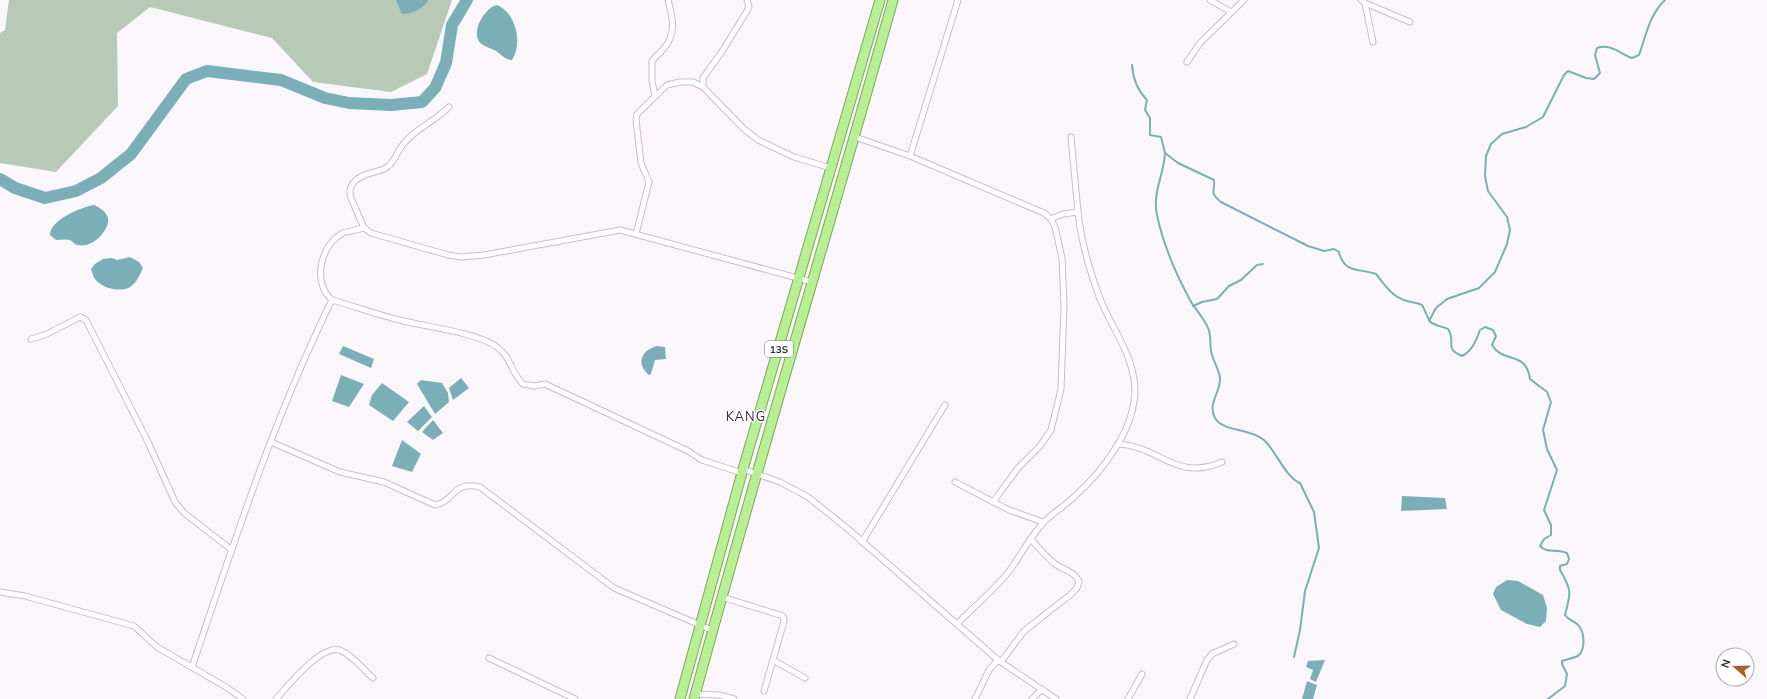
<svg xmlns="http://www.w3.org/2000/svg" width="1767" height="699" font-family="'Nunito Sans',sans-serif">
  <style>
    .green { fill: #b7cab6 }
    .water { fill: #7aafb8 }
    .lines { fill: none; stroke-linecap: round; stroke-linejoin: round }
    .stream { stroke: #7aafb8; stroke-width: 2 }
    .river { stroke: #7aafb8; stroke-width: 12 }
    .minor-casing { stroke: #ccb9d7; stroke-width: 7 }
    .trunk-casing { stroke: #7da860; stroke-width: 11 }
    .minor { stroke: #fff; stroke-width: 5 }
    .trunk { stroke: #b7ef92; stroke-width: 9 }
    .labels { text-anchor: middle; stroke-width: 3; stroke-linejoin: round; paint-order: stroke }
    .shield { fill: #fff; stroke: #716b74; stroke-width: 1 }
    .shield-label { font-size: 10px; font-weight: bold; fill: #342c38 }
    .quarter-label { font-size: 13px; letter-spacing: 1px; fill: #392940; stroke: #fff }
  </style>
  <rect width="100%" height="100%" fill="#faf6fc"/>
  <!-- green -->
  <polygon class="green" points="9,0 452,0 427,74 391,92 313,82 272,38 150,7 117,33 118,106 56,172 0,163 0,33 5,30"/>
  <!-- water -->
  <g class="water">
    <path d="M 396,0 L 428,0 L 428,1 C 424,8 410,15 402,14 Z"/>
    <path d="M 497,5 C 516,13 523,43 512,60 C 504,59 503,56 496,51 C 493,49 488,48 485,46 C 472,40 477,25 483,16 C 488,10 490,7 497,5 Z"/>
    <path d="M 94,205 C 101,208 110,214 108,223 C 104,236 91,248 77,245 C 74,244 72,240 69,240 C 65,239 60,240 56,240 L 50,235 C 50,220 81,207 94,205 Z"/>
    <path d="M 130,257 L 139,262 L 143,268 C 140,275 137,282 130,287 C 121,293 101,288 95,279 C 93,276 92,272 91,269 L 95,264 L 103,259 L 112,258 L 117,260 Z"/>
    <polygon points="343,346 374,359 371,368 339,354"/>
    <path d="M 657,346 L 665,347 L 666,359 L 655,360 L 651,374 L 649,375 C 635,363 642,350 657,346 Z"/>
    <polygon points="341,375 364,384 349,407 332,401"/>
    <polygon points="461,378 469,388 453,400 449,388"/>
    <polygon points="421,380 442,383 448,393 449,402 435,414 417,384"/>
    <polygon points="382,383 409,402 393,421 369,405 372,395"/>
    <polygon points="424,406 432,417 418,431 407,422"/>
    <polygon points="433,420 443,433 433,440 422,432"/>
    <polygon points="402,440 421,454 412,472 392,466"/>
    <polygon points="1402,496 1445,498 1447,509 1401,511"/>
    <polygon points="1507,580 1518,581 1543,595 1547,608 1546,621 1540,627 1527,624 1501,610 1493,594 1496,587"/>
    <polygon points="1325,660 1316,682 1310,679 1313,670 1306,667 1308,661"/>
    <polygon points="1307,681 1317,685 1313,699 1302,699"/>
  </g>
  <g class="lines">
    <!-- stream -->
    <g class="stream">
      <path d="M 1132,65 C 1133,79 1137,90 1147,100 L 1145,110 L 1150,118 L 1150,135 L 1161,137 L 1165,153 L 1178,163 L 1214,180 C 1215,193 1209,192 1221,202 L 1308,246 L 1324,251 L 1334,249 L 1339,252 C 1344,274 1359,268 1376,274 C 1386,286 1391,296 1407,301 C 1413,303 1417,302 1422,305 C 1433,326 1425,321 1448,329 C 1457,342 1443,348 1462,356 C 1472,351 1476,341 1480,330 L 1485,327 L 1493,330 L 1496,336 L 1492,345 C 1503,364 1526,350 1530,379 L 1547,392 L 1551,402 L 1543,430 L 1547,449 L 1557,470 L 1544,510 L 1551,525 L 1551,535 L 1544,539 L 1540,546 C 1547,554 1557,548 1567,553 L 1569,559 L 1567,564 L 1560,566 L 1560,570 C 1572,590 1571,593 1565,615 C 1569,621 1573,620 1577,624 C 1585,631 1586,649 1578,656 C 1574,658 1567,659 1562,661 L 1562,664 L 1567,674 L 1565,686 L 1548,699"/>
      <path d="M 1165,153 C 1164,175 1152,193 1157,215 C 1163,244 1176,274 1190,300 C 1195,309 1204,318 1208,328 C 1212,336 1209,346 1212,355 C 1214,362 1219,370 1220,378 C 1221,392 1207,404 1215,418 C 1223,432 1250,428 1264,440 C 1276,451 1286,478 1300,483 L 1314,512 L 1319,548 L 1305,591 L 1300,630 L 1294,657"/>
      <polyline points="1193,306 1202,302 1217,299 1229,286 1241,280 1257,265 1263,264"/>
      <path d="M 1429,321 L 1436,308 L 1447,299 L 1479,288 L 1495,272 L 1507,244 L 1510,230 L 1507,217 L 1488,191 L 1485,176 L 1486,156 L 1491,144 L 1502,134 L 1526,127 L 1543,117 L 1564,75 L 1568,71 L 1586,78 L 1594,79 L 1600,73 L 1595,55 L 1597,48 C 1610,43 1619,53 1632,58 L 1639,55 C 1646,36 1649,15 1665,0"/>
    </g>
    <!-- river -->
    <polyline class="river" points="0,179 15,188 45,198 76,191 101,178 131,154 186,79 207,71 281,80 325,98 349,103 391,105 422,102 435,88 446,63 452,25 467,0"/>
    <!-- minor casing -->
    <g class="minor-casing">
      <g id="minor">
        <polyline points="1210,0 1231,12"/>
        <polyline points="1361,0 1365,3 1373,42"/>
        <polyline points="1365,3 1410,22"/>
        <polyline points="1187,62 1200,43 1244,0"/>
        <polyline points="703,87 703,78 723,50 747,11 749,6 747,0"/>
        <path d="M 655,96 L 652,81 L 652,61 C 656,56 661,52 665,47 C 677,32 672,16 668,0"/>
        <path d="M 449,107 C 435,121 412,131 402,146 C 396,154 394,163 386,168 C 376,173 362,173 355,181 C 350,186 349,192 351,198 L 364,228 L 371,233 L 448,255 L 461,257 L 484,255 L 620,230 L 812,282"/>
        <polyline points="855,137 910,156 1044,213 1051,219 1055,227 1062,258 1064,306 1061,389 1051,430 1040,446 1018,468 993,502"/>
        <polyline points="1071,137 1078,212"/>
        <polyline points="910,156 958,0"/>
        <polyline points="636,234 649,182 641,163 636,120 637,114 667,85 680,82 693,82 703,87 744,129 758,140 794,157 831,168"/>
        <path d="M 332,300 C 357,307 383,317 408,322 C 430,327 480,334 497,347 C 511,357 511,373 523,384 L 534,386 L 545,384 L 688,451 L 702,460 L 742,473"/>
        <polyline points="31,339 47,334 80,317 86,320 148,442 175,502 184,513 232,550"/>
        <path d="M 271,442 L 340,472 L 384,482 L 435,505 C 454,502 453,480 480,487 L 614,588 L 714,631"/>
        <path d="M 1118,444 C 1160,446 1175,482 1222,462"/>
        <polyline points="743,469 780,482 808,497 848,529 998,660 1056,699"/>
        <polyline points="955,482 1009,510 1043,522"/>
        <polyline points="862,542 945,405"/>
        <polyline points="0,592 25,596 134,626 157,647 226,687 243,699"/>
        <polyline points="722,597 783,616 784,621 773,660 805,678"/>
        <path d="M 957,624 C 974,606 995,590 1010,570 C 1021,555 1030,537 1043,523 C 1052,513 1065,506 1075,496 C 1105,469 1141,422 1134,379 C 1129,348 1110,325 1099,296 C 1089,269 1081,241 1078,212 L 1063,214 L 1051,219"/>
        <polyline points="489,658 575,699"/>
        <path d="M 1001,662 L 1024,631 L 1070,595 L 1077,588 L 1079,581 C 1073,570 1062,570 1054,563 C 1045,556 1038,547 1031,539"/>
        <path d="M 192,667 C 234,543 274,417 332,300 C 312,283 320,245 343,233 C 349,231 357,230 364,228"/>
        <polyline points="764,691 773,660"/>
        <polyline points="695,694 719,695 734,699"/>
        <path d="M 276,699 C 288,686 321,644 340,650 C 352,655 363,669 373,678"/>
        <polyline points="975,699 989,670 998,660"/>
        <polyline points="1032,699 1042,689"/>
        <polyline points="1128,699 1142,674"/>
        <polyline points="1190,699 1207,660 1212,654 1234,644"/>
      </g>
    </g>
    <!-- trunk casing -->
    <g class="trunk-casing">
      <g id="trunk">
        <polyline points="680,699 743,469 880,0"/>
        <path d="M 694,699 C 757,465 828,233 893,0"/>
      </g>
    </g>
    <!-- minor -->
    <use href="#minor" class="minor"/>
    <!-- trunk -->
    <use href="#trunk" class="trunk"/>
  </g>
  <g class="labels">
    <!-- shield labels -->
    <rect class="shield" x="765" y="341" width="28" height="16" rx="3"/>
    <g class="shield-label">
      <text x="779" y="353">13S</text>
    </g>
    <!-- quarter labels -->
    <g class="quarter-label">
      <text x="746" y="421">KANG</text>
    </g>
  </g>
  <!-- north arrow -->
  <g transform="translate(1735 667) rotate(290)"><circle r="19" fill="#ffffff" stroke="#aeabaf"/>
  <path d="M0-3L7 15L0 10L-7 15Z" fill="#a16428"/>
  <text y="-6" font-size="11" font-weight="bold" text-anchor="middle" fill="#342c38">N</text>
  </g>
</svg>
